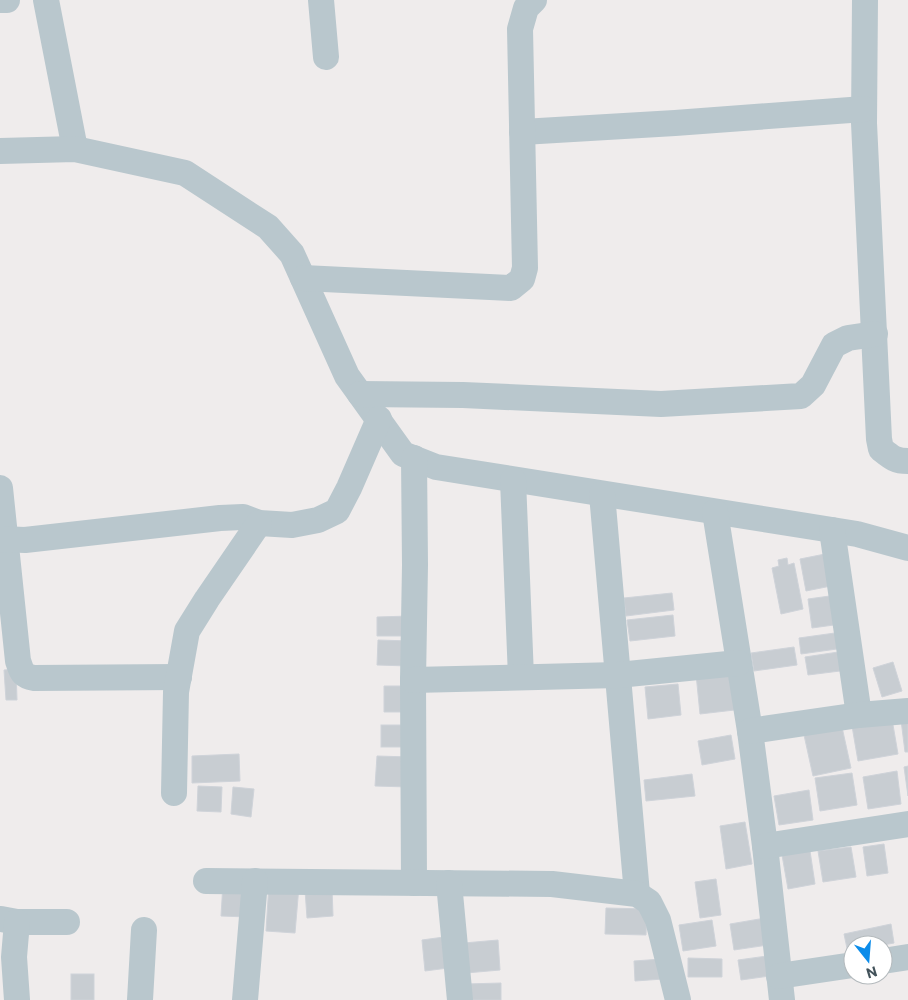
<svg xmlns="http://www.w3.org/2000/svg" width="908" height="1000" font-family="Commissioner,sans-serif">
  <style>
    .building { fill: #c8cdd2; stroke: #cfd3d9 }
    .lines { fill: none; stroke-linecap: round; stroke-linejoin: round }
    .minor { stroke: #b9c7cd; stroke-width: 26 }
  </style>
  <rect width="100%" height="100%" fill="#efecec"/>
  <!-- building -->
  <g class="building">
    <polygon points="830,553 836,585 806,591 800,559"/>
    <polygon points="787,558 788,565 794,563 803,609 781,614 772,568 779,566 778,560"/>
    <polygon points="672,593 674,610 626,616 624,598"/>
    <polygon points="837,595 841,624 812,628 808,599"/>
    <polygon points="673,615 675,636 630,641 627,620"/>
    <polygon points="410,616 411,636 377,636 377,617"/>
    <polygon points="842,632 844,648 801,654 799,638"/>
    <polygon points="378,640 410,641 409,666 377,665"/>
    <polygon points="794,647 797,665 754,671 751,653"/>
    <polygon points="845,651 848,670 808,675 805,657"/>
    <polygon points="893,662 902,691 882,697 873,668"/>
    <polygon points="16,669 17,700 6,700 4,670"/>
    <polygon points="738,669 743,709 700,714 696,674"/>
    <polygon points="678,684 681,715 648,719 645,687"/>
    <polygon points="384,686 408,686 409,712 384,712"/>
    <polygon points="892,719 898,754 858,761 852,726"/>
    <polygon points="901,720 908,720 908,752 905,752"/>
    <rect x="381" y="725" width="26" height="22"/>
    <polygon points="842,727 851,768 813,776 804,735"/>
    <polygon points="731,735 735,759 702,765 698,741"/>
    <polygon points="239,754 240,781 192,783 192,756"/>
    <polygon points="377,756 410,757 409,787 375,786"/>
    <polygon points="908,766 908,796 904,767"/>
    <polygon points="897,771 901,804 868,809 863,777"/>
    <polygon points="852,773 857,805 820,811 815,778"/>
    <polygon points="692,774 695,796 646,801 644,780"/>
    <polygon points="198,786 222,787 221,812 197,811"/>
    <polygon points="233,787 254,789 251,817 231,814"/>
    <polygon points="809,790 813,820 779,825 774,796"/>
    <polygon points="745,822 752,864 726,869 720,826"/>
    <polygon points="884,844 888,873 867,876 863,847"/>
    <polygon points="851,847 856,877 823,882 818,851"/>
    <polygon points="810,851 815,884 788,889 782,855"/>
    <polygon points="716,879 721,915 700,918 695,882"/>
    <polygon points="223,883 249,885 248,917 221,916"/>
    <polygon points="269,884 299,886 295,933 266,931"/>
    <polygon points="332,888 333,916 307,918 305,890"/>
    <polygon points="606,908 647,909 646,935 605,934"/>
    <polygon points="771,917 775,944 734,950 730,924"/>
    <polygon points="712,920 716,946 683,951 679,925"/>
    <polygon points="891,924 894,943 883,945 853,945 853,951 848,953 844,934"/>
    <polygon points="444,937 448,968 425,971 422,940"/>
    <polygon points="498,940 500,970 466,973 464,943"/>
    <polygon points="774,955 777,975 741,980 738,960"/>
    <polygon points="688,958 722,959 722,977 688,977"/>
    <polygon points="662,959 663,979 635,981 634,961"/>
    <rect x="71" y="974" width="23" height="26"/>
    <polygon points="501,983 501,1000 466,1000 466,984"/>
  </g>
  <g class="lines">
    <!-- minor -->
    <g class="minor">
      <polyline points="0,0 7,0"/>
      <polyline points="46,0 75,149"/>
      <polyline points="321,0 326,57"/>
      <path d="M 865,0 L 864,123 L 879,439 L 881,449 C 891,457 895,461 908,461"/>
      <polyline points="522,132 675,123 864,109"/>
      <polyline points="0,151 75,149 185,173 268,227 292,254 347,376 403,454 436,467 832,530 857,534 908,548"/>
      <polyline points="303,278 511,288 522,279 525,268 520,29 526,8 534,0"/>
      <polyline points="360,394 463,395 661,404 801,396 813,385 834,345 848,338 875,334"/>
      <polyline points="414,458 415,565 413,680 414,883"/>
      <polyline points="513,480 521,677"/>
      <path d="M 0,488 L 18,661 C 22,672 22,676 34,678 L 179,677"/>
      <polyline points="602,494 637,894"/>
      <polyline points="715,512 750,731 765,846 782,1000"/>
      <polyline points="832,530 859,715"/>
      <polyline points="0,539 25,540 220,518 243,517 259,523 292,525 318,520 337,511 349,488 379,419"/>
      <polyline points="413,680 618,675 738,663"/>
      <polyline points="750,731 859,715 908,711"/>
      <polyline points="174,793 176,692 187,631 207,599 259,523"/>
      <polyline points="765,846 908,824"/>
      <polyline points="206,881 552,884 637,894 649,902 658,920 678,1000"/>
      <polyline points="449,883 460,1000"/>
      <polyline points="1,919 17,922 67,922"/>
      <polyline points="883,961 908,957"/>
      <polyline points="779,976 853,965"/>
      <polyline points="17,1000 14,957 17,922"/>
      <polyline points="140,1000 144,930"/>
      <polyline points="245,1000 255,881"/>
    </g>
  </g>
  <!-- north arrow -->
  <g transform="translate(868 960) rotate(163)"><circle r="24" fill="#ffffff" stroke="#b4babd"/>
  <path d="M0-4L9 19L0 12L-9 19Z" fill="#0b8cea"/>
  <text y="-8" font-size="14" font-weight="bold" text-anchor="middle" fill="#43535b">N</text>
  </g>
</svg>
